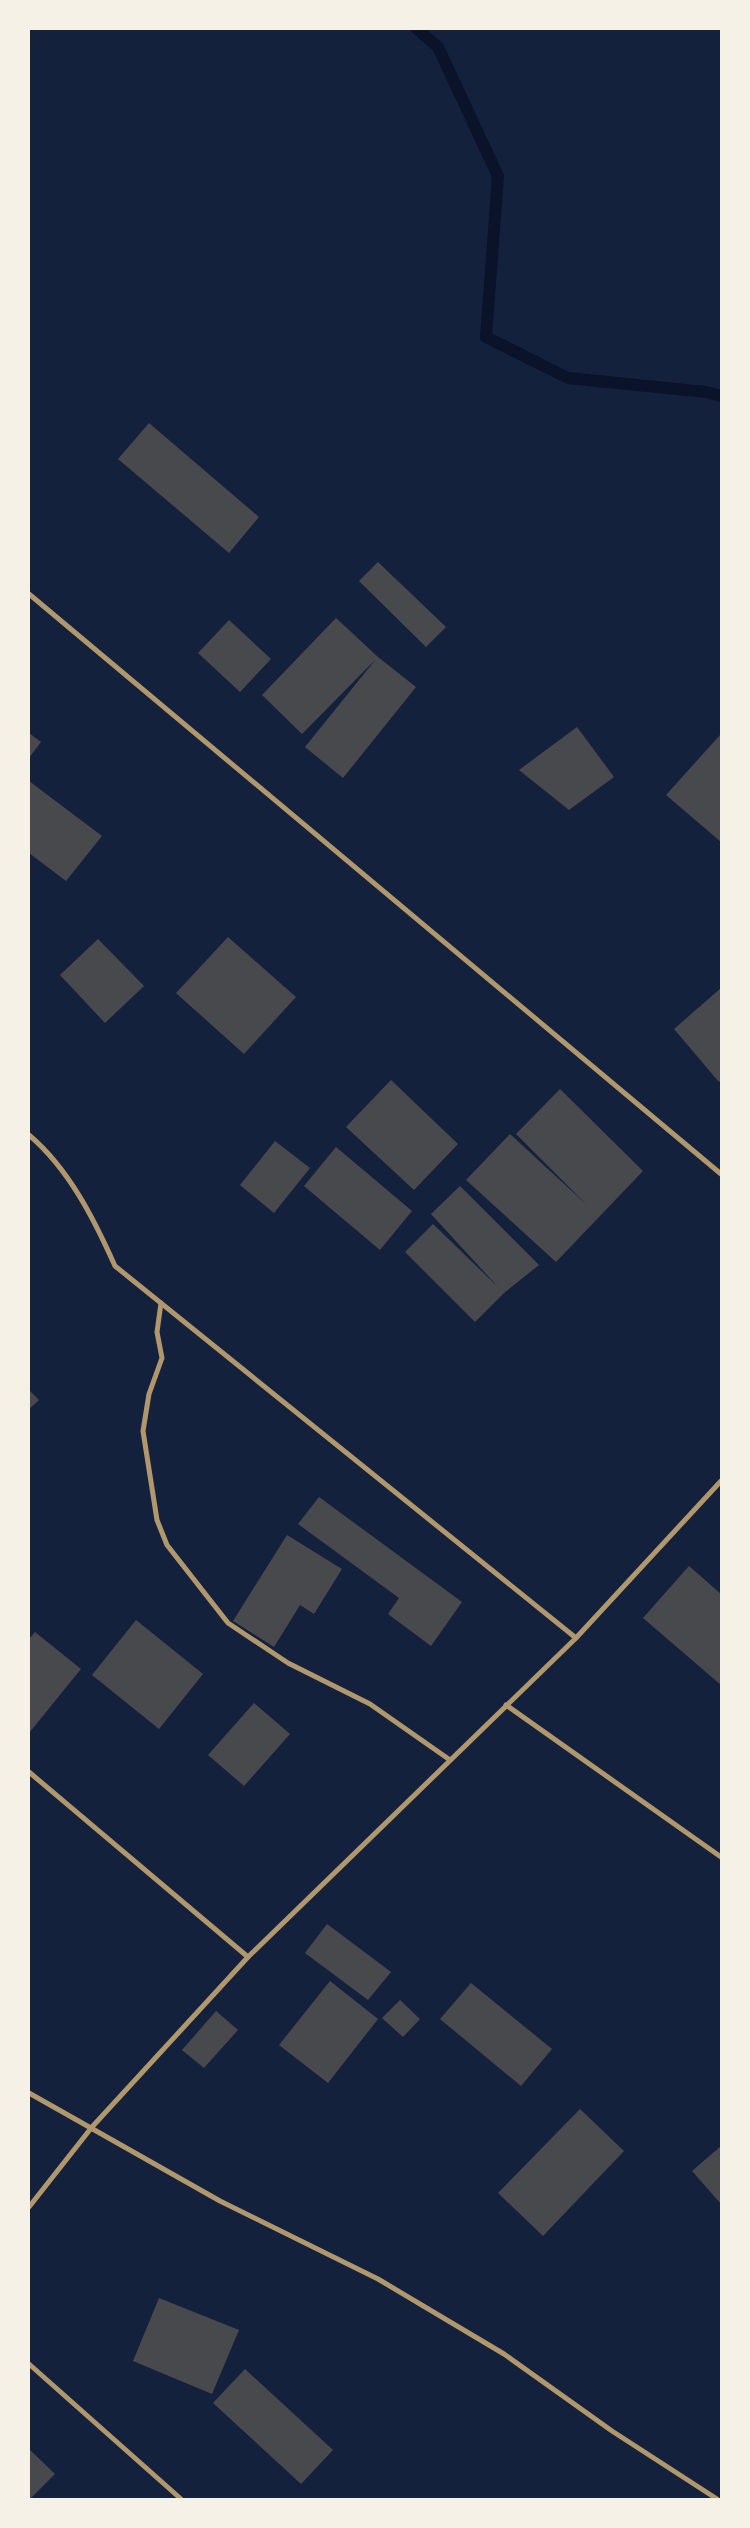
<svg xmlns="http://www.w3.org/2000/svg" width="750" height="2528" font-family="Commissioner,sans-serif">
  <style>
    .lines { fill: none; stroke-linecap: round; stroke-linejoin: round }
    .stream { stroke: #0b132b; stroke-width: 12 }
    .building { fill: #48494c }
    .minor { stroke: #b1986c; stroke-width: 5 }
  </style>
  <rect width="100%" height="100%" fill="#14213d"/>
  <g class="lines">
    <!-- stream -->
    <polyline class="stream" points="417,29 438,47 498,176 486,337 568,378 706,392 721,396"/>
  </g>
  <!-- building -->
  <g class="building">
    <polygon points="149,423 259,517 229,553 118,459"/>
    <polygon points="378,562 446,627 426,647 359,581"/>
    <polygon points="336,618 378,657 416,687 343,778 305,747 376,659 302,734 262,695"/>
    <polygon points="229,620 271,659 240,692 198,653"/>
    <polygon points="577,727 614,777 569,810 519,770"/>
    <polygon points="29,733 41,742 29,758"/>
    <polygon points="721,734 721,842 666,795"/>
    <polygon points="29,781 102,836 66,881 29,853"/>
    <polygon points="228,937 296,997 244,1054 176,993"/>
    <polygon points="98,939 144,986 105,1023 60,975"/>
    <polygon points="721,988 721,1080 719,1082 674,1029"/>
    <polygon points="391,1080 458,1144 414,1190 346,1127"/>
    <polygon points="560,1089 643,1171 556,1262 466,1180 510,1134 587,1205 516,1134"/>
    <polygon points="275,1141 310,1168 274,1213 240,1185"/>
    <polygon points="336,1147 412,1211 380,1250 304,1186"/>
    <polygon points="460,1186 539,1265 504,1293 475,1322 405,1252 433,1224 498,1287 431,1214"/>
    <polygon points="29,1390 39,1400 29,1409"/>
    <polygon points="319,1497 462,1602 431,1646 388,1614 399,1598 298,1524"/>
    <polygon points="287,1535 342,1569 314,1614 300,1605 274,1647 233,1621"/>
    <polygon points="689,1566 721,1594 721,1685 643,1618"/>
    <polygon points="136,1620 203,1674 159,1729 92,1675"/>
    <polygon points="35,1632 81,1669 29,1733 29,1639"/>
    <polygon points="254,1703 290,1734 244,1786 208,1755"/>
    <polygon points="327,1924 391,1972 368,2000 305,1953"/>
    <polygon points="330,1981 378,2019 328,2083 279,2045"/>
    <polygon points="471,1983 552,2049 521,2086 440,2019"/>
    <polygon points="400,2000 420,2019 403,2037 382,2018"/>
    <polygon points="216,2011 238,2030 204,2068 182,2050"/>
    <polygon points="580,2109 624,2151 543,2236 498,2193"/>
    <polygon points="721,2146 721,2204 692,2171"/>
    <polygon points="159,2298 239,2330 212,2394 133,2361"/>
    <polygon points="245,2369 333,2450 301,2484 213,2403"/>
    <polygon points="29,2449 55,2474 30,2499 29,2499"/>
  </g>
  <g class="lines">
    <!-- minor -->
    <g class="minor">
      <polyline points="29,594 721,1174"/>
      <path d="M 29,1135 C 69,1169 94,1219 115,1266 L 576,1638"/>
      <polyline points="161,1303 157,1332 162,1358 149,1394 143,1431 157,1520 167,1545 228,1623 288,1663 370,1704 450,1760"/>
      <polyline points="506,1705 721,1857"/>
      <polyline points="29,1772 248,1957"/>
      <polyline points="29,2093 220,2201 378,2279 504,2354 612,2431 717,2499"/>
      <polyline points="29,2207 92,2127 248,1957 576,1638 721,1481"/>
      <polyline points="29,2364 181,2499"/>
    </g>
  </g>
  <!-- border -->
  <rect width="750" height="2528" fill="none" stroke="#f6f1e7" stroke-width="60"/>
</svg>
